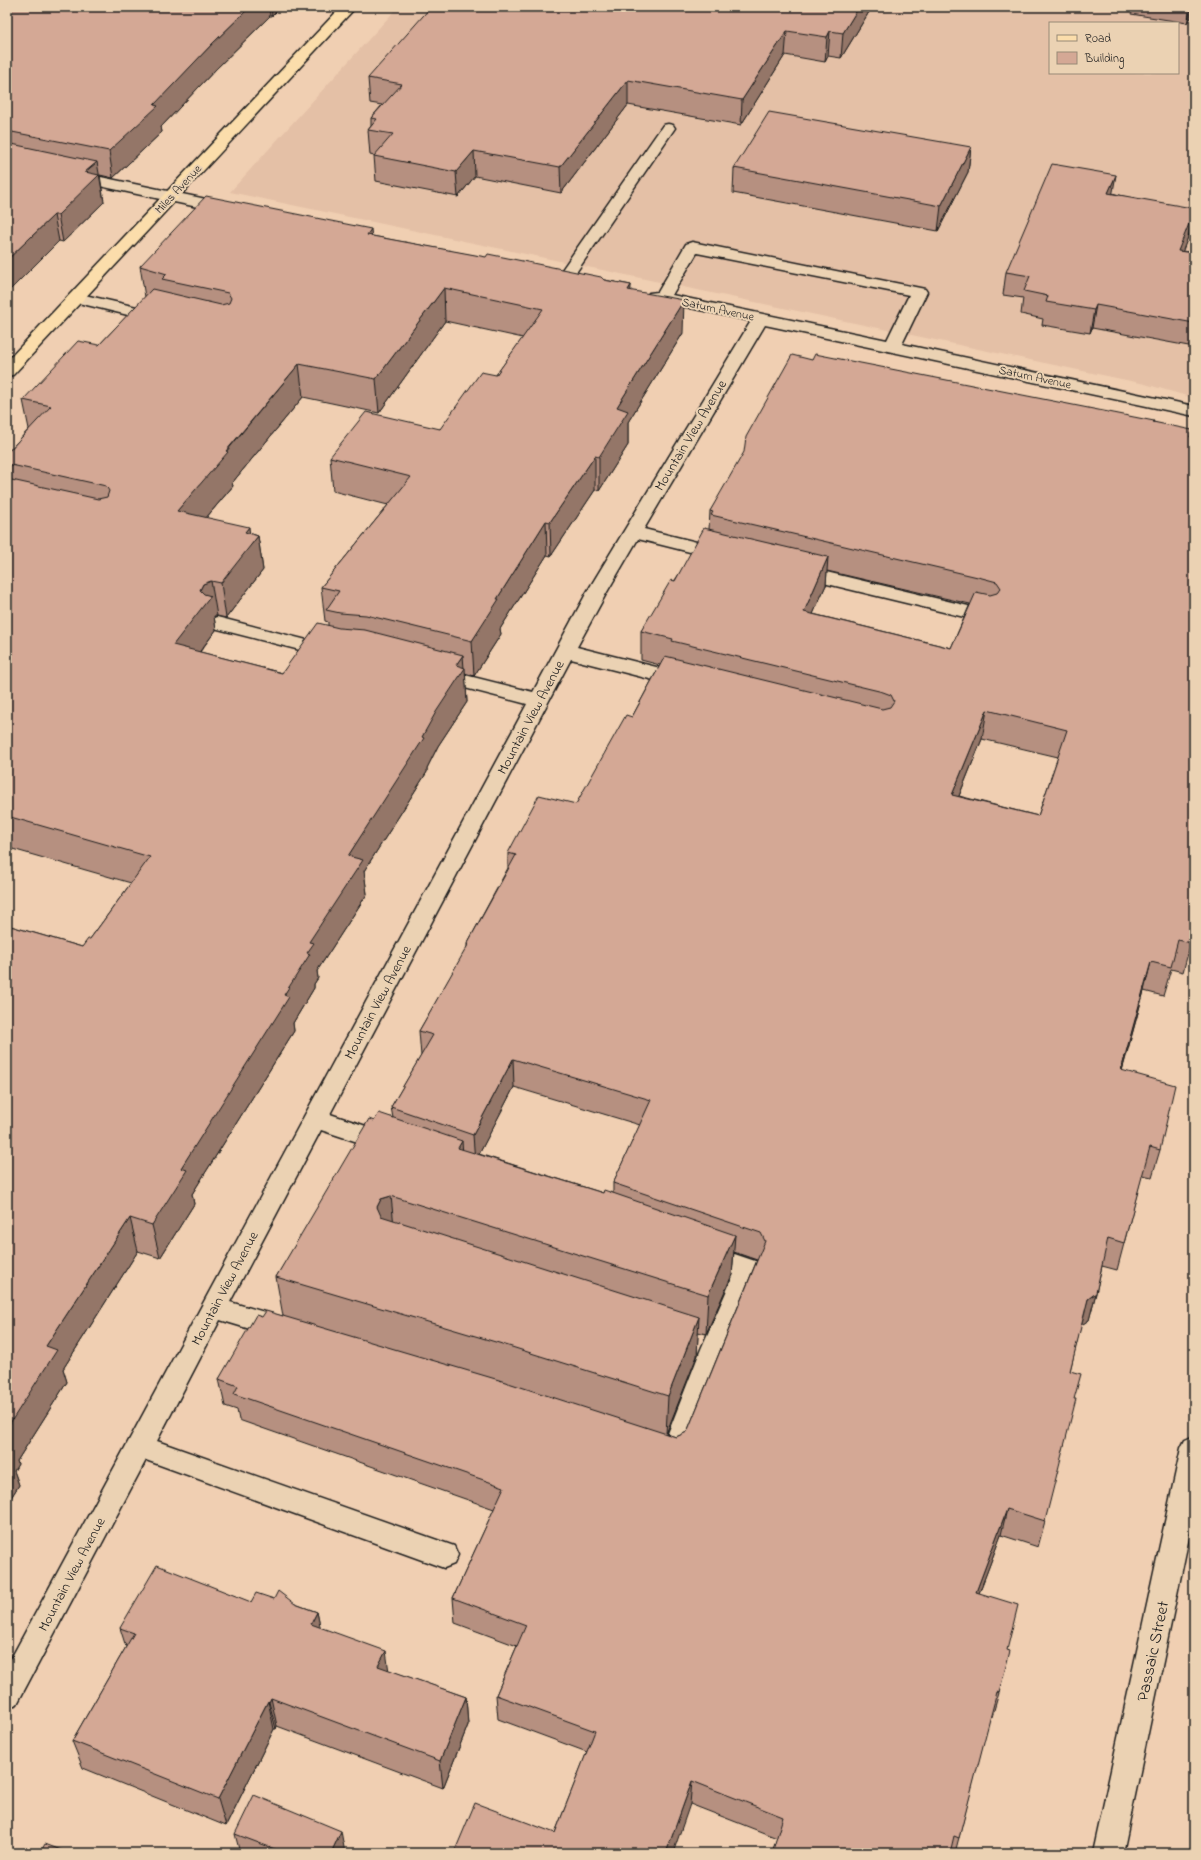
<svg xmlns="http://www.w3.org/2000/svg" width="1201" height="1860" font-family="'Indie Flower',sans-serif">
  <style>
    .built { fill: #e4c0a6; fill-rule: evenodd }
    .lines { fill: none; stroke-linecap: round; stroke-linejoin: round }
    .minor-casing { stroke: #1c1c1c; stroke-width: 3 }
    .major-casing { stroke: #1c1c1c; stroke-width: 3 }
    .minor { fill: #ebd2b3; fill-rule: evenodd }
    .major { fill: #fbddab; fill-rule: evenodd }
    .wall { fill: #b69080; stroke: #1c1c1c; fill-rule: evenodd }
    .shaded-wall { fill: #947668; stroke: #1c1c1c }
    .building { fill: #d4a895; stroke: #1c1c1c; fill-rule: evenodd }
    .labels { text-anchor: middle; stroke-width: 4; stroke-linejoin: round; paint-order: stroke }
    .far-street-label { font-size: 12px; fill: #1c1c1c; stroke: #ebd2b3 }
    .street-label { font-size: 14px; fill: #1c1c1c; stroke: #ebd2b3 }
    .near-street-label { font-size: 17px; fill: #1c1c1c; stroke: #ebd2b3 }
  </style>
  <rect width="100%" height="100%" fill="#f0cfb2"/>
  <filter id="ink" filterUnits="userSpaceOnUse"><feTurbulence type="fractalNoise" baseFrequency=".025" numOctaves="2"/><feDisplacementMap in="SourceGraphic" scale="8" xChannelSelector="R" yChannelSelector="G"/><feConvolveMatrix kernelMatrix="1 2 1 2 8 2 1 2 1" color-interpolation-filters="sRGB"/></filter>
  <g filter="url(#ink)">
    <!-- built -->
    <path class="built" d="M 398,7 L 1194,7 L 1194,398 L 1145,384 L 230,192 ZM 1050,23 L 1178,23 L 1178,73 L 1050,73 Z"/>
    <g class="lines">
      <!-- minor casing -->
      <g class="minor-casing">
        <g id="minor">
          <polygon points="668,124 673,125 675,128 571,280 565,282 559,280 557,277 559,274 663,125"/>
          <polygon points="72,171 230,204 236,206 238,209 236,212 230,214 67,179 64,176 67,173"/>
          <path d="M 692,242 L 925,289 L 927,292 L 902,344 L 1194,406 L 1194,416 L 765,325 L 644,529 L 729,550 L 731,554 L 729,558 L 722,560 L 638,539 L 607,592 L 577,647 L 692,676 L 695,681 L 692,686 L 685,688 L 571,659 L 330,1114 L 396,1136 L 400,1143 L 396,1150 L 388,1152 L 321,1130 L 230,1302 L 292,1320 L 296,1328 L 292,1336 L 283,1339 L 220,1320 L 157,1441 L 454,1546 L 458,1555 L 454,1564 L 444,1568 L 146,1460 L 17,1704 L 7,1708 L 7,1666 L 527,704 L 430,679 L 427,674 L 430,669 L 437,668 L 533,692 L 587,592 L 751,321 L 649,299 L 647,296 L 649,293 L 658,292 L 686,244 ZM 697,253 L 909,295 L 887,340 L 672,295 Z"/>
          <polygon points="76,293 167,314 169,318 167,322 161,323 70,301 68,298 70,295"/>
          <polygon points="797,565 985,610 992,612 995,616 992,620 985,622 790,575 788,571 790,567"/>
          <polygon points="217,617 338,648 341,652 338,656 331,658 210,627 207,623 210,619"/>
          <polygon points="705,1244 758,1262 761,1269 727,1349 688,1450 684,1458 675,1462 652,1454 648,1446 652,1438 661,1434 667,1436 701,1349 734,1274 696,1261 693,1254 696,1247"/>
          <polygon points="1194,1436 1194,1513 1123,1853 1093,1853 1181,1448 1185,1440"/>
        </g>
      </g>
      <!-- major casing -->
      <g class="major-casing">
        <polygon id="major" points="341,7 356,7 13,375 7,376 7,361"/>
      </g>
      <!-- minor -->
      <use href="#minor" class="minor"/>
      <!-- major -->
      <use href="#major" class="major"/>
    </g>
    <!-- wall -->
    <g class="wall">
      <polygon points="7,7 281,7 272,16 270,16 216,69 161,127 162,132 113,178 100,175 104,202 63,242 59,241 7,293"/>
      <polygon points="872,7 841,58 828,56 825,62 785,55 741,125 628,105 561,193 475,176 458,197 376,181 374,156 370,155 368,130 371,126 371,118 382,105 370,103 368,78"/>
      <polygon points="1114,7 1194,7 1194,19 1190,18 1187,23 1131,14 1132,10"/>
      <polygon points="971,147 968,172 938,231 733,193 734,168"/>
      <polygon points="1112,193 1191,214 1188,237 1182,251 1194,253 1194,347 1092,328 1090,333 1042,325 1043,319 1021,314 1023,298 1003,295 1006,272"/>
      <path d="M 372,236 L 631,285 L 630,290 L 683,333 L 628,422 L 628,445 L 599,491 L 595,490 L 551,556 L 547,555 L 500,629 L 501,634 L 474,676 L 465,673 L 467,702 L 438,746 L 427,768 L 427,772 L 364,871 L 367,894 L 317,971 L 318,978 L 314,984 L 314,988 L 293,1023 L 294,1031 L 192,1194 L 194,1204 L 160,1258 L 138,1251 L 63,1369 L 67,1382 L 17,1461 L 18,1464 L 14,1471 L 19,1485 L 7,1504 L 7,925 L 82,947 L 90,939 L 131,883 L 9,848 L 7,850 L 7,453 L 29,429 L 23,400 L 99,345 L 145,297 L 140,266 ZM 445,321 L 523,338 L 496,375 L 440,429 L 330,457 L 333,491 L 388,505 L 321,587 L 325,621 L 328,622 L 328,625 L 282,673 L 200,652 L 216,630 L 214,616 L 217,616 L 226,618 L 263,570 L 258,536 L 249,533 L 206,518 L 233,486 L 232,483 L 303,397 L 379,413 Z"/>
      <path d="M 812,360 L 1154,422 L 1191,437 L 1194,931 L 1183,972 L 1171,969 L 1163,996 L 1144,991 L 1122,1071 L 1160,1150 L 1152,1177 L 1142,1175 L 1117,1270 L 1102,1266 L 1096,1293 L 1089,1320 L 1081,1325 L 1070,1371 L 1045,1521 L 1038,1547 L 1001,1535 L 979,1593 L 1007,1650 L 999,1693 L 992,1717 L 990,1716 L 955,1853 L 772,1853 L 777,1838 L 690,1804 L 555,1833 L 587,1752 L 498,1719 L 496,1695 L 517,1646 L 455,1623 L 453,1598 L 494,1509 L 239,1420 L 237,1410 L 225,1406 L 219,1379 L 262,1317 L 283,1316 L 276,1277 L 374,1121 L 393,1118 L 391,1107 L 421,1056 L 419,1031 L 467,948 L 467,944 L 508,868 L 508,853 L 576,804 L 632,717 L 660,665 L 641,660 L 641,631 L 709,529 L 710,511 ZM 827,571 L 970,604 L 951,648 L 813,614 L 826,585 ZM 982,739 L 1058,757 L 1038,816 L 959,796 ZM 514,1087 L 640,1125 L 613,1183 L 613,1193 L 603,1193 L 479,1154 ZM 734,1252 L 757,1260 L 687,1432 L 676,1437 L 666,1434 L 697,1356 L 698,1332 L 706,1334 L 732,1275 Z"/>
      <polygon points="274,1599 295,1604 317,1612 320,1627 388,1670 466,1697 468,1725 443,1788 277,1726 276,1729 274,1729 226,1826 83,1768 72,1741 126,1647 120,1628 251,1602"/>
      <polygon points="235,1834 345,1853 240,1853"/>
    </g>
    <!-- shaded-wall -->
    <g class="shaded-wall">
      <polygon points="250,7 269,7 270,16 216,69 161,127 162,132 113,178 109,151 213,43"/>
      <polygon points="271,7 281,7 272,16"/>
      <polygon points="859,7 872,7 841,58 843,33"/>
      <polygon points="1191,7 1192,7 1190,18 1187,23"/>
      <polygon points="787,31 785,55 741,125 742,100"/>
      <polygon points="830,31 828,56 825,62 827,37"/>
      <polygon points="628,80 628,105 561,193 560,167"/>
      <polygon points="971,147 968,172 938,231 941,206"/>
      <polygon points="474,151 475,176 458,197 456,172"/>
      <polygon points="97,162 104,202 63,242 58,215 85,172"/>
      <polygon points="1116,175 1112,197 1108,193"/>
      <polygon points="1192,208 1188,226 1193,214 1188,237 1174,274 1178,251"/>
      <polygon points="54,215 59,241 7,293 7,260"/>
      <polygon points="371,229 374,262 367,235"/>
      <polygon points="631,285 630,318 628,290"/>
      <polygon points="444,288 445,321 379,413 376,379"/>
      <polygon points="684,300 683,333 628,422 628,445 599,491 599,457 617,407"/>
      <polygon points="1096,305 1092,328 1090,333 1094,310"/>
      <polygon points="299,364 303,397 232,483 233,486 182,546 177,511"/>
      <polygon points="595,456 595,490 551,556 550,522"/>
      <polygon points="546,521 547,555 500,629 501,634 474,676 472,641 497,599"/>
      <polygon points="249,527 251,545 258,536 263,570 226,618 221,583 245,532"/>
      <polygon points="828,557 826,585 801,641 804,612"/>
      <polygon points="211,581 217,616 214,616 216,630 179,679 173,645 203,584"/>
      <polygon points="463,655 464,669 465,668 467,702 438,746 427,768 427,772 364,871 367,894 317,971 318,978 314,984 314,988 293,1023 294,1031 192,1194 194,1204 160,1258 152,1225 181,1168 284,995 307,953 309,942 348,856 422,737 456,665"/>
      <polygon points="987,710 982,739 948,823 952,795"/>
      <polygon points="7,842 9,848 7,850"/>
      <polygon points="1151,962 1144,991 1114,1099 1121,1070"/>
      <polygon points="513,1059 514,1087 475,1162 473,1135"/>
      <polygon points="462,1141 465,1182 458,1148"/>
      <polygon points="391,1196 395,1236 386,1239 377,1207 381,1199"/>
      <polygon points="130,1218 138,1251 63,1369 67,1382 17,1461 18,1464 14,1471 19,1485 7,1504 7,1428 46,1346"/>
      <polygon points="735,1235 732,1275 706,1334 708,1295"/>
      <polygon points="1096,1293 1089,1320 1080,1326 1088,1299"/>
      <polygon points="699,1317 697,1356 666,1434 668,1396"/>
      <polygon points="1007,1509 1001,1535 970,1617 976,1592"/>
      <polygon points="317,1612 323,1640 311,1624"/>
      <polygon points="386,1651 390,1679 378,1666"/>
      <polygon points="466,1697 468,1725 443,1788 440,1761"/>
      <polygon points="271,1698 277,1726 276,1729 269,1702"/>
      <polygon points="268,1701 274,1729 226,1826 218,1799"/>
      <polygon points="692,1781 690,1804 673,1853 666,1853"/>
      <polygon points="341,1831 345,1853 331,1853"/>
    </g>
    <!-- building -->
    <g class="building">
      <polygon points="7,7 250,7 213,43 154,105 158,106 109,151 7,131"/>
      <polygon points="431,7 859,7 843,33 830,31 827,37 787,31 742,100 628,80 560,167 474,151 456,172 374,156 393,134 368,130 377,119 371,118 402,84 368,78"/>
      <polygon points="769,112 971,147 941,206 734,168"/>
      <polygon points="7,143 97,162 85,172 99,175 58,215 54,215 7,260"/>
      <polygon points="1052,164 1116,175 1108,193 1192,208 1190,214 1193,214 1178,251 1194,253 1194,323 1096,305 1094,310 1046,302 1048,296 1024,291 1030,276 1006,272"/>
      <polygon points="206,196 371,229 367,235 486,257 488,254 601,277 604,280 631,285 628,290 684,300 617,407 628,411 599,457 595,456 550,522 546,521 497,599 499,599 472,641 366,615 340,613 326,610 339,591 321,587 411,477 330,457 366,412 440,429 481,372 496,375 543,309 444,288 376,379 299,364 226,451 228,452 177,511 249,527 245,532 258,536 221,583 211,581 203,584 200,590 204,594 211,596 173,645 282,673 318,623 339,628 365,630 463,655 456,665 465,668 436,712 422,737 424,738 348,856 363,860 309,942 314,943 307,953 310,954 284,995 289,997 181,1168 187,1170 152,1225 130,1218 46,1346 57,1350 7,1428 7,925 82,947 88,939 90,939 150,857 7,816 7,479 98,499 107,497 109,491 106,486 7,464 7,453 51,406 23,400 78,341 99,345 152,289 221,305 229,303 231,298 228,293 162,279 167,274 140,266"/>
      <path d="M 815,354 L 1154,421 L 1153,422 L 1192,430 L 1190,437 L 1194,438 L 1194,931 L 1191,943 L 1178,940 L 1171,967 L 1151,962 L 1121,1070 L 1175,1085 L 1160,1150 L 1150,1147 L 1124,1243 L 1108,1238 L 1096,1293 L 1088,1299 L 1070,1371 L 1081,1374 L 1074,1399 L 1076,1399 L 1045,1521 L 1007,1509 L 976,1592 L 1018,1605 L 1007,1650 L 1010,1651 L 999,1693 L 997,1692 L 959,1838 L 954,1836 L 950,1853 L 772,1853 L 783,1817 L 692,1781 L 666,1853 L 454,1853 L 475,1803 L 555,1833 L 595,1731 L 496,1695 L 526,1625 L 453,1598 L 504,1487 L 234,1394 L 238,1386 L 219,1379 L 256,1315 L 262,1317 L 266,1311 L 499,1380 L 676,1437 L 687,1432 L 765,1241 L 761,1233 L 613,1183 L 651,1100 L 513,1059 L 473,1135 L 391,1107 L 433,1035 L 419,1031 L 468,945 L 467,944 L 516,855 L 508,853 L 539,795 L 576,804 L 626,715 L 632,717 L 665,656 L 882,709 L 890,707 L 894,701 L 891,695 L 883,692 L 672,641 L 673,639 L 641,631 L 671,580 L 675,581 L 704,528 L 828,557 L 804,612 L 951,648 L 976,592 L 990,595 L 997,593 L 1001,588 L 997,582 L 982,578 L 711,515 L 713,512 L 710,511 L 744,452 L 746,437 L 792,355 L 812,360 ZM 987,710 L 1067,730 L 1038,816 L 952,795 Z"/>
      <polygon points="379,1113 462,1141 458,1148 603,1193 604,1190 735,1235 708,1295 391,1196 381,1199 377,1207 381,1216 699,1317 668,1396 499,1343 276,1277 369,1119 374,1121"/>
      <polygon points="157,1565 251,1602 256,1593 274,1599 278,1591 295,1604 317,1612 311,1624 386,1651 378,1666 466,1697 440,1761 271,1698 269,1702 268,1701 218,1799 72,1741 134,1633 120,1628"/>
      <polygon points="254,1795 341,1831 331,1853 279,1853 280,1851 235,1834"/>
      <polygon points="45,1844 69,1853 40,1853"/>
    </g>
  </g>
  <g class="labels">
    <!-- far-street labels -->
    <g class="far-street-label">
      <text transform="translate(178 189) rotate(-47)" y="4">Miles Avenue</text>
      <text transform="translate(718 309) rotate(12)" y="4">Saturn Avenue</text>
      <text transform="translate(1035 377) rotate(12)" y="4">Saturn Avenue</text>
    </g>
    <!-- street labels -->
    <g class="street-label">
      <text transform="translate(690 435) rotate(-59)" y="5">Mountain View Avenue</text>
      <text transform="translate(530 717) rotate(-62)" y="5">Mountain View Avenue</text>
      <text transform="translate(377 1002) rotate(-62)" y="5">Mountain View Avenue</text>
      <text transform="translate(224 1288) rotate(-62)" y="5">Mountain View Avenue</text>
      <text transform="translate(71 1574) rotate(-62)" y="5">Mountain View Avenue</text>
    </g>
    <!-- near-street labels -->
    <g class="near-street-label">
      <text transform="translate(1152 1651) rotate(-78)" y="6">Passaic Street</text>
    </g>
  </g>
  <!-- margin -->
  <rect width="1201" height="1860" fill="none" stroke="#ebd2b3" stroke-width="24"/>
  <rect x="12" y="12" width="1177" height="1836" fill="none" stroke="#1c1c1c" stroke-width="1.5" filter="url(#ink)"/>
  <!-- legend -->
  <rect x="1049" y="22" width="130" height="52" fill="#ebd2b3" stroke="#988977"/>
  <rect x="1057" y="35" width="20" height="6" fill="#fbddab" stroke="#988977"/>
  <text x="1085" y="42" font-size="12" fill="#1c1c1c">Road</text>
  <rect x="1057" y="52" width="20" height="12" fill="#d4a895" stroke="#988977"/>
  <text x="1085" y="62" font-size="12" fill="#1c1c1c">Building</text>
</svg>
